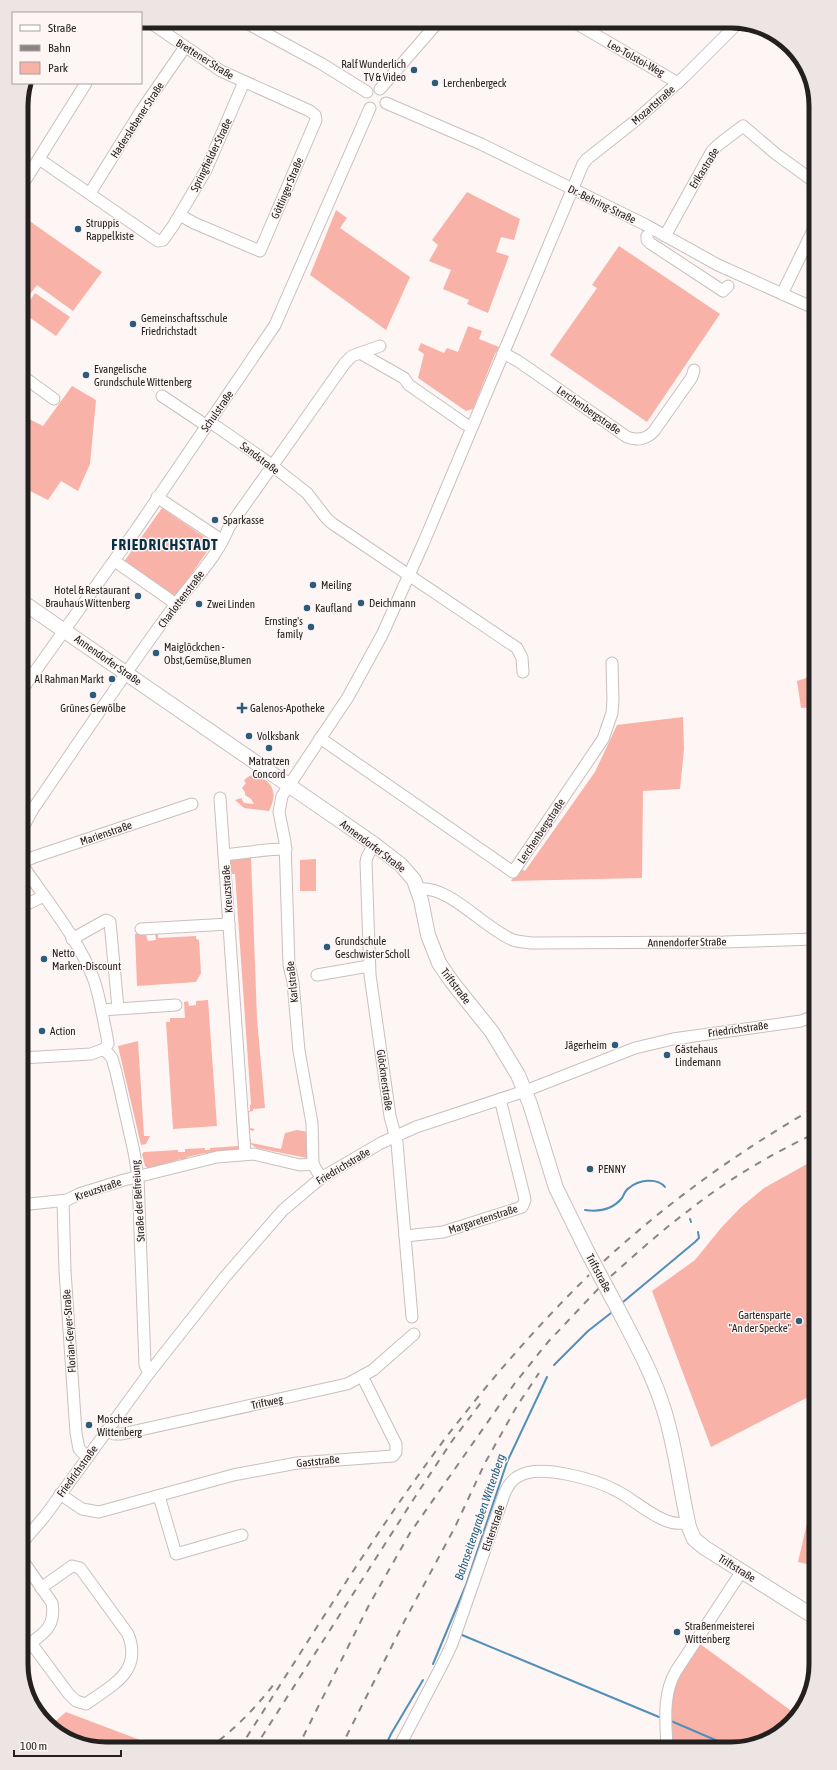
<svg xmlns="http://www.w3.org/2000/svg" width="837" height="1770" font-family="'Asap Condensed',sans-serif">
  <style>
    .green { fill: #f8b2a7 }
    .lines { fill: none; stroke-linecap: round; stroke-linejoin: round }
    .stream { stroke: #528fb8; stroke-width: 2 }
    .minor-casing { stroke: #c8c0be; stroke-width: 13 }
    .major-casing { stroke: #c8c0be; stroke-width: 16 }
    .minor { stroke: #fff; stroke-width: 11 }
    .major { stroke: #fff; stroke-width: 14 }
    .rail { stroke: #8a8584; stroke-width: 2; stroke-dasharray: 7 7; stroke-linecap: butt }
    .major-bridge-casing { stroke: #c8c0be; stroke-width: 16; stroke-linecap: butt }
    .major-bridge { stroke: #fff; stroke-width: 14 }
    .poi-dot { fill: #2d5c7b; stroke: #fef6f5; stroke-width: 1.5 }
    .labels { text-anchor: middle; stroke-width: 3; stroke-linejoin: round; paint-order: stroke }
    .street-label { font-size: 11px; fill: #23201f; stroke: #fef6f5 }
    .poi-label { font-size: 11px; fill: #23201f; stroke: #fef6f5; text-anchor: start }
    .water-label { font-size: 12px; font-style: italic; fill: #1c5d84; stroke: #fef6f5 }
    .district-label { font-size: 15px; font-weight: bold; letter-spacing: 1px; fill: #083047; stroke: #fef6f5 }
    .rim { fill: none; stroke: #23201f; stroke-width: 5 }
  </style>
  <rect width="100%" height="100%" fill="#fef6f5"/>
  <!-- green -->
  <g class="green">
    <polygon points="467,192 520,219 514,240 501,237 496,252 509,256 488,313 467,304 469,300 443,289 451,270 429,261 438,245 432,240"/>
    <polygon points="336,210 347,218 340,228 410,277 386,330 310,275"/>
    <polygon points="21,215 102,272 73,311 37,285 21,306"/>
    <polygon points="619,246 720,314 647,422 550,355 597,288 592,285"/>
    <polygon points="35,293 70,317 56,336 22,312"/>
    <polygon points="468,326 482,331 479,339 499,347 494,356 475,404 473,409 466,411 418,378 424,354 418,350 421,343 444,353 447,348 458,352"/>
    <polygon points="72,386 96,400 90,464 78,491 61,481 48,500 28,490 21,494 21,415 43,426"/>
    <polygon points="162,508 213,543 174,599 123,563"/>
    <polygon points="816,664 816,707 801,708 797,681 815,675"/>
    <polygon points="683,717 684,749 680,789 643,791 642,878 511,881 520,868 525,871 595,772 617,725"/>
    <path d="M 255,772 C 272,784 279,790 269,811 L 244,808 L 235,800 L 241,798 L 244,803 L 254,804 L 251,799 L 245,795 L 245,792 L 242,788 L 246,783 L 244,781 C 246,778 250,775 253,775 Z"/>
    <polygon points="251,857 257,1019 265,1108 253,1109 253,1111 249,1112 250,1128 255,1129 253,1131 247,1129 246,1111 250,1111 250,1105 251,1104 235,874 229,874 229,862 230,859"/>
    <polygon points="316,859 316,891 300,891 300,860"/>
    <polygon points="143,933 146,935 148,941 156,940 155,933 158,933 158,938 196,936 196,939 199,940 201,973 196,982 137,986 135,934"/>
    <polygon points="208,1000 217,1126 173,1129 166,1022 170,1022 170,1018 185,1018 184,1002 188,1001 189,1006 196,1005 196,1001"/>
    <polygon points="138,1041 144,1136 150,1136 146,1144 141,1145 118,1046"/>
    <polygon points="297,1130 308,1132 307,1158 257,1148 249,1143 249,1140 251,1138 251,1143 281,1149 285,1133"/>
    <polygon points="238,1146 240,1147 239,1150 228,1153 226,1151 212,1152 208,1155 205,1153 187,1157 186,1160 183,1161 181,1159 149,1169 145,1166 142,1154 144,1152 178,1150 178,1152 185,1152 185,1149 205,1148 205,1150 210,1150 210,1148"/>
    <polygon points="816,1159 816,1393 711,1447 652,1291 695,1260 721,1228 740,1208 764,1188"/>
    <polygon points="816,1485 816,1566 798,1562"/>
    <polygon points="700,1644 797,1715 763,1743 731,1749 673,1749 671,1699 677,1677"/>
    <polygon points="66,1712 148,1743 146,1749 101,1749 59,1735 51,1725"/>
  </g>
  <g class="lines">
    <!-- stream -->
    <g class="stream">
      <path d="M 585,1210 C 599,1212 613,1209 622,1198 C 624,1195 625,1190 629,1188 C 638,1180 657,1177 665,1187"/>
      <polyline points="690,1219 691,1222"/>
      <polyline points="623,1302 695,1242 699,1238 698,1232"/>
      <polyline points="554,1365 588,1331 611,1313"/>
      <polyline points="462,1635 659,1717"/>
      <polyline points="433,1664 466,1585 507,1462 547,1377"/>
      <polyline points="671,1721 734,1748"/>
      <polyline points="384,1749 391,1734 423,1680"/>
    </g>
    <!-- minor casing -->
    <g class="minor-casing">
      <g id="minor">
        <polyline points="148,21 221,71 310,111 315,115 316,120 260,251 194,223 180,215"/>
        <polyline points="243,21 322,64 367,92"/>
        <polyline points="572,21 678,83"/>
        <polyline points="380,89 439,21"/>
        <polyline points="386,103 481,144 644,224 718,265 816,309"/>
        <polyline points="39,159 158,241 163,240 173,226 206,170 244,82"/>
        <polyline points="21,187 86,83"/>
        <polyline points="90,193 141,111 185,47"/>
        <polyline points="647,236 647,240 650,243 723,291 728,286"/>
        <polyline points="665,236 712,151 718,145 743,126 776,154 816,183"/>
        <polyline points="782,294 816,224"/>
        <polyline points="360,353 404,378 409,385 465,424 472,427"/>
        <path d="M 503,353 L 518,361 L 627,437 C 637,441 647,439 654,431 L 692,377 L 694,370"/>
        <polyline points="21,375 54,399"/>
        <polyline points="162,396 207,426"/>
        <polyline points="210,422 265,460 307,493 327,519 333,524 517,648 522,658 523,672"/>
        <polyline points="157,497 217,537"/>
        <polyline points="119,564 176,604"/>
        <polyline points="21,691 138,527 275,325 370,108"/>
        <polyline points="320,738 513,872 603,739 612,713 613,700 612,663"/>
        <polyline points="220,798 245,1154"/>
        <path d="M 22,829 L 33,809 C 79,742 124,674 172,609 C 191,583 217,558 229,527 L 345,363 L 352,356 L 380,346"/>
        <polyline points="374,844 367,857 366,862 370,975 390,1116 397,1143 412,1317"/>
        <path d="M 224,855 C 245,853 265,849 286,849"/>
        <path d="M 21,863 C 46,900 78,938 94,980 C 100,998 103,1018 107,1037 L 108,1044 L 104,1049"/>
        <polyline points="21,863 34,857 192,804"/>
        <path d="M 418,889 C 450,885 483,928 513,940 C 519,942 525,942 532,943 L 724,942 L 816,939"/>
        <polyline points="21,907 44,896"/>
        <polyline points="141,929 229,924"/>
        <polyline points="72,939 106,920 110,922 118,1008"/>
        <polyline points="317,975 369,966"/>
        <polyline points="102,1010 176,1005"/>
        <polyline points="104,1049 112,1058 116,1072 134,1152 138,1177 145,1365 149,1373"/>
        <polyline points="21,1058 91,1054 104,1049"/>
        <polyline points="321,1178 313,1164 312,1123 299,1051 293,982 289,965 285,842 279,812 282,796 348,697 382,635 423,544 583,164 587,159 635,121 684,77 739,22"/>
        <polyline points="63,1201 65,1271 76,1433 79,1449 87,1457"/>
        <polyline points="21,1205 67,1200 79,1194 124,1180 217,1157 254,1154 300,1165 313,1164"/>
        <polyline points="405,1236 443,1232 522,1207 525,1200 524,1195 500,1099"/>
        <polyline points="106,1431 114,1434 122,1434 347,1384 373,1370 414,1334"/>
        <polyline points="60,1494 82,1509 99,1512 233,1475 297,1463 393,1456 396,1452 396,1444 362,1376"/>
        <polyline points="159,1496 176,1554 242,1535"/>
        <polyline points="21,1544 45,1516 149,1373 224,1278 283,1210 321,1178 381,1143 416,1127 525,1091 635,1048 673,1039 801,1021 816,1015"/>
        <path d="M 31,1643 L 68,1693 L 76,1701 L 86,1704 C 112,1685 143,1672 128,1634 L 80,1568 L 72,1566 L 41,1588"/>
        <path d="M 21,1650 C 39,1636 57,1630 52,1603 L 21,1558"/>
        <path d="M 398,1749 L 443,1663 L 452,1644 L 505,1492 C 508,1486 512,1479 519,1476 C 540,1463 597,1480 617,1491 C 637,1501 665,1530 688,1522"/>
        <path d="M 667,1749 C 666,1722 662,1695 676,1671 L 742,1571"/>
      </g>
    </g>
    <!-- major casing -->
    <g class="major-casing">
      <g id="major">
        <polyline points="21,601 374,844 401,865 414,880 421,900 428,935 439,963 452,982 492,1032 518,1075 530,1104 556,1188 586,1249"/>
        <path d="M 618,1309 C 635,1342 653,1374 664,1410 C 676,1448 680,1488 689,1527 L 694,1539 L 705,1548 L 816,1618"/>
      </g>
    </g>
    <!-- minor -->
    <use href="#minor" class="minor"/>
    <!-- major -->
    <use href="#major" class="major"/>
    <!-- rail -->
    <g class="rail">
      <path d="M 604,1261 C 668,1202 739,1151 816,1107"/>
      <path d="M 611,1276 C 636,1254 661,1231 688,1211 C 727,1180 771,1154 816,1133"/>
      <path d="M 208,1749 C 235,1729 257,1707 277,1680"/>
      <path d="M 239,1749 C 307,1644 372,1536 447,1436 C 491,1379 538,1325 589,1275"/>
      <polyline points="254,1749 415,1497 452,1441 483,1400"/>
      <polyline points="297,1749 369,1605 410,1533 515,1383 548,1342 599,1288"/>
      <polyline points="340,1749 404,1622 455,1527 485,1463 517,1406 539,1373"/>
    </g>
    <!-- major-bridge casing -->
    <g class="major-bridge-casing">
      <polyline id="major-bridge" points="586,1249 618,1309"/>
    </g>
    <!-- major-bridge -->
    <use href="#major-bridge" class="major-bridge"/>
  </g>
  <!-- markers -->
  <g class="poi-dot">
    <circle cx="414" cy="70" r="4"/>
    <circle cx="435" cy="83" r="4"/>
    <circle cx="78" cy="229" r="4"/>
    <circle cx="133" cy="324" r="4"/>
    <circle cx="86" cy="375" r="4"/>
    <circle cx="215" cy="520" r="4"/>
    <circle cx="313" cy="585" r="4"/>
    <circle cx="138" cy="596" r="4"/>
    <circle cx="361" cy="603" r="4"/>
    <circle cx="199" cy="604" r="4"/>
    <circle cx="307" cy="608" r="4"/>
    <circle cx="311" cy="627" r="4"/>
    <circle cx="156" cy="653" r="4"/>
    <circle cx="112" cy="679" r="4"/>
    <circle cx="93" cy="695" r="4"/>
    <path d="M240 702h4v4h4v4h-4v4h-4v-4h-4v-4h4z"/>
    <circle cx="249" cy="736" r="4"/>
    <circle cx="269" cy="748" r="4"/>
    <circle cx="327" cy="947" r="4"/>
    <circle cx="44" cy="959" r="4"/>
    <circle cx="42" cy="1031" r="4"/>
    <circle cx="615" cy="1045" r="4"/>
    <circle cx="667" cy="1055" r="4"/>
    <circle cx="590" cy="1169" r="4"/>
    <circle cx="799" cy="1321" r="4"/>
    <circle cx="89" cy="1425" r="4"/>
    <circle cx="677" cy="1632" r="4"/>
  </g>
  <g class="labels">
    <!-- street labels -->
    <g class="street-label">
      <text transform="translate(636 58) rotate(29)" y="4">Leo-Tolstoi-Weg</text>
      <text transform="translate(205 59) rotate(32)" y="4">Brettener Straße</text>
      <text transform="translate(653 105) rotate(-41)" y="4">Mozartstraße</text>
      <text transform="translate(137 120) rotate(-57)" y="4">Haderslebener Straße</text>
      <text transform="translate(211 155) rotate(-64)" y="4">Springfielder Straße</text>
      <text transform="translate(704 168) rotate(-58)" y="4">Erikastraße</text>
      <text transform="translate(287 188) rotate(-67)" y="4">Göttinger Straße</text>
      <text transform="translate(602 204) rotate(26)" y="4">Dr.-Behring-Straße</text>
      <text transform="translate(589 410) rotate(35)" y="4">Lerchenbergstraße</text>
      <text transform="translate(217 411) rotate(-55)" y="4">Schulstraße</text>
      <text transform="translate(260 458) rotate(37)" y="4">Sandstraße</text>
      <text transform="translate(181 599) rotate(-53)" y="4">Charlottenstraße</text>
      <text transform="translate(108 660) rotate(35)" y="4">Annendorfer Straße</text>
      <text transform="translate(541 831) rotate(-56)" y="4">Lerchenbergstraße</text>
      <text transform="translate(106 833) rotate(-19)" y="4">Marienstraße</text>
      <text transform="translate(373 846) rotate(37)" y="4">Annendorfer Straße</text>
      <text transform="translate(227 889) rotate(-94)" y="4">Kreuzstraße</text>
      <text transform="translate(687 942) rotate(-1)" y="4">Annendorfer Straße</text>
      <text transform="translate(292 982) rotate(-96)" y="4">Karlstraße</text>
      <text transform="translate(456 986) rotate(53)" y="4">Triftstraße</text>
      <text transform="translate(738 1029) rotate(-8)" y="4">Friedrichstraße</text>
      <text transform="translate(385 1080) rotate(82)" y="4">Glöcknerstraße</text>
      <text transform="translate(343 1166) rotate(-31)" y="4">Friedrichstraße</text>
      <text transform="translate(98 1189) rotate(-19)" y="4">Kreuzstraße</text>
      <text transform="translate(138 1201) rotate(-94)" y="4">Straße der Befreiung</text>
      <text transform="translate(483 1219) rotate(-18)" y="4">Margaretenstraße</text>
      <text transform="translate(599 1273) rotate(62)" y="4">Triftstraße</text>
      <text transform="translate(69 1331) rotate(-94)" y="4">Florian-Geyer-Straße</text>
      <text transform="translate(267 1402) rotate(-12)" y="4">Triftweg</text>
      <text transform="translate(318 1461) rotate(-6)" y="4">Gaststraße</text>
      <text transform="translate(77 1471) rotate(-54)" y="4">Friedrichstraße</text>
      <text transform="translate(493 1528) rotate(-71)" y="4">Elsterstraße</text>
      <text transform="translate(737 1568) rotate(32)" y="4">Triftstraße</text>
    </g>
    <!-- poi labels -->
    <g class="poi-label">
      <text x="406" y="68" text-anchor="end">Ralf Wunderlich<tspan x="406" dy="13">TV &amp; Video</tspan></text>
      <text x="443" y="87">Lerchenbergeck</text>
      <text x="86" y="227">Struppis<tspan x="86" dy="13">Rappelkiste</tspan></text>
      <text x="141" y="322">Gemeinschaftsschule<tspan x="141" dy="13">Friedrichstadt</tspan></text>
      <text x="94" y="373">Evangelische<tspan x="94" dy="13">Grundschule Wittenberg</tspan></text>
      <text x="223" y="524">Sparkasse</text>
      <text x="321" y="589">Meiling</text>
      <text x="130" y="594" text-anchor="end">Hotel &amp; Restaurant<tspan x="130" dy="13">Brauhaus Wittenberg</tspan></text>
      <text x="369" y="607">Deichmann</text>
      <text x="207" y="608">Zwei Linden</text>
      <text x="315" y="612">Kaufland</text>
      <text x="303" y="625" text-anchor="end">Ernsting's<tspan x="303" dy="13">family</tspan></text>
      <text x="164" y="651">Maiglöckchen -<tspan x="164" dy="13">Obst,Gemüse,Blumen</tspan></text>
      <text x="104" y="683" text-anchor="end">Al Rahman Markt</text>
      <text x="93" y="712" text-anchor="middle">Grünes Gewölbe</text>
      <text x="250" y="712">Galenos-Apotheke</text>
      <text x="257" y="740">Volksbank</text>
      <text x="269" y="765" text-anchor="middle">Matratzen<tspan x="269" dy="13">Concord</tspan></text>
      <text x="335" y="945">Grundschule<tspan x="335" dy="13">Geschwister Scholl</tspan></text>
      <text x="52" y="957">Netto<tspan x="52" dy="13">Marken-Discount</tspan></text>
      <text x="50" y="1035">Action</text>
      <text x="607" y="1049" text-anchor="end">Jägerheim</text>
      <text x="675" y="1053">Gästehaus<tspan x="675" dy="13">Lindemann</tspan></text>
      <text x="598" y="1173">PENNY</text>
      <text x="791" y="1319" text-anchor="end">Gartensparte<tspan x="791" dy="13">"An der Specke"</tspan></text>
      <text x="97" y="1423">Moschee<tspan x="97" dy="13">Wittenberg</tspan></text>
      <text x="685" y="1630">Straßenmeisterei<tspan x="685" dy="13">Wittenberg</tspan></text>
    </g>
    <!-- water labels -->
    <g class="water-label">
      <text transform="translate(480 1517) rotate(-71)" y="4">Bahnseitengraben Wittenberg</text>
    </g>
    <!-- district labels -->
    <g class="district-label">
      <text x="165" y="550">FRIEDRICHSTADT</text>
    </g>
  </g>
  <!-- crop -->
  <path d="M0 0H837V1770H0ZM106 28H731A78 78 0 0 1 809 106V1664A78 78 0 0 1 731 1742H106A78 78 0 0 1 28 1664V106A78 78 0 0 1 106 28Z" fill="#ece5e4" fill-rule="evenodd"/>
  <path class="rim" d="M106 28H731A78 78 0 0 1 809 106V1664A78 78 0 0 1 731 1742H106A78 78 0 0 1 28 1664V106A78 78 0 0 1 106 28Z"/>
  <!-- legend -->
  <rect x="12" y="12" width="130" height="72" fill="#fef6f5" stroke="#a6a09f"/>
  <rect x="20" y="25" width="20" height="6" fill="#ffffff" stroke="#a6a09f"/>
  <text x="48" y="32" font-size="12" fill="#23201f">Straße</text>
  <rect x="20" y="45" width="20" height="6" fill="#8a8584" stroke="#a6a09f"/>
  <text x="48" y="52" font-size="12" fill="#23201f">Bahn</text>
  <rect x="20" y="62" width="20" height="12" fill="#f8b2a7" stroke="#a6a09f"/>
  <text x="48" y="72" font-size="12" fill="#23201f">Park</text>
  <!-- scale -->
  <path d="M14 1750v6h107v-6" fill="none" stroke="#23201f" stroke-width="2"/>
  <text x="20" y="1750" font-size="12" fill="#23201f" stroke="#fef6f5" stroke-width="3" paint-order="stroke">100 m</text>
</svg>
